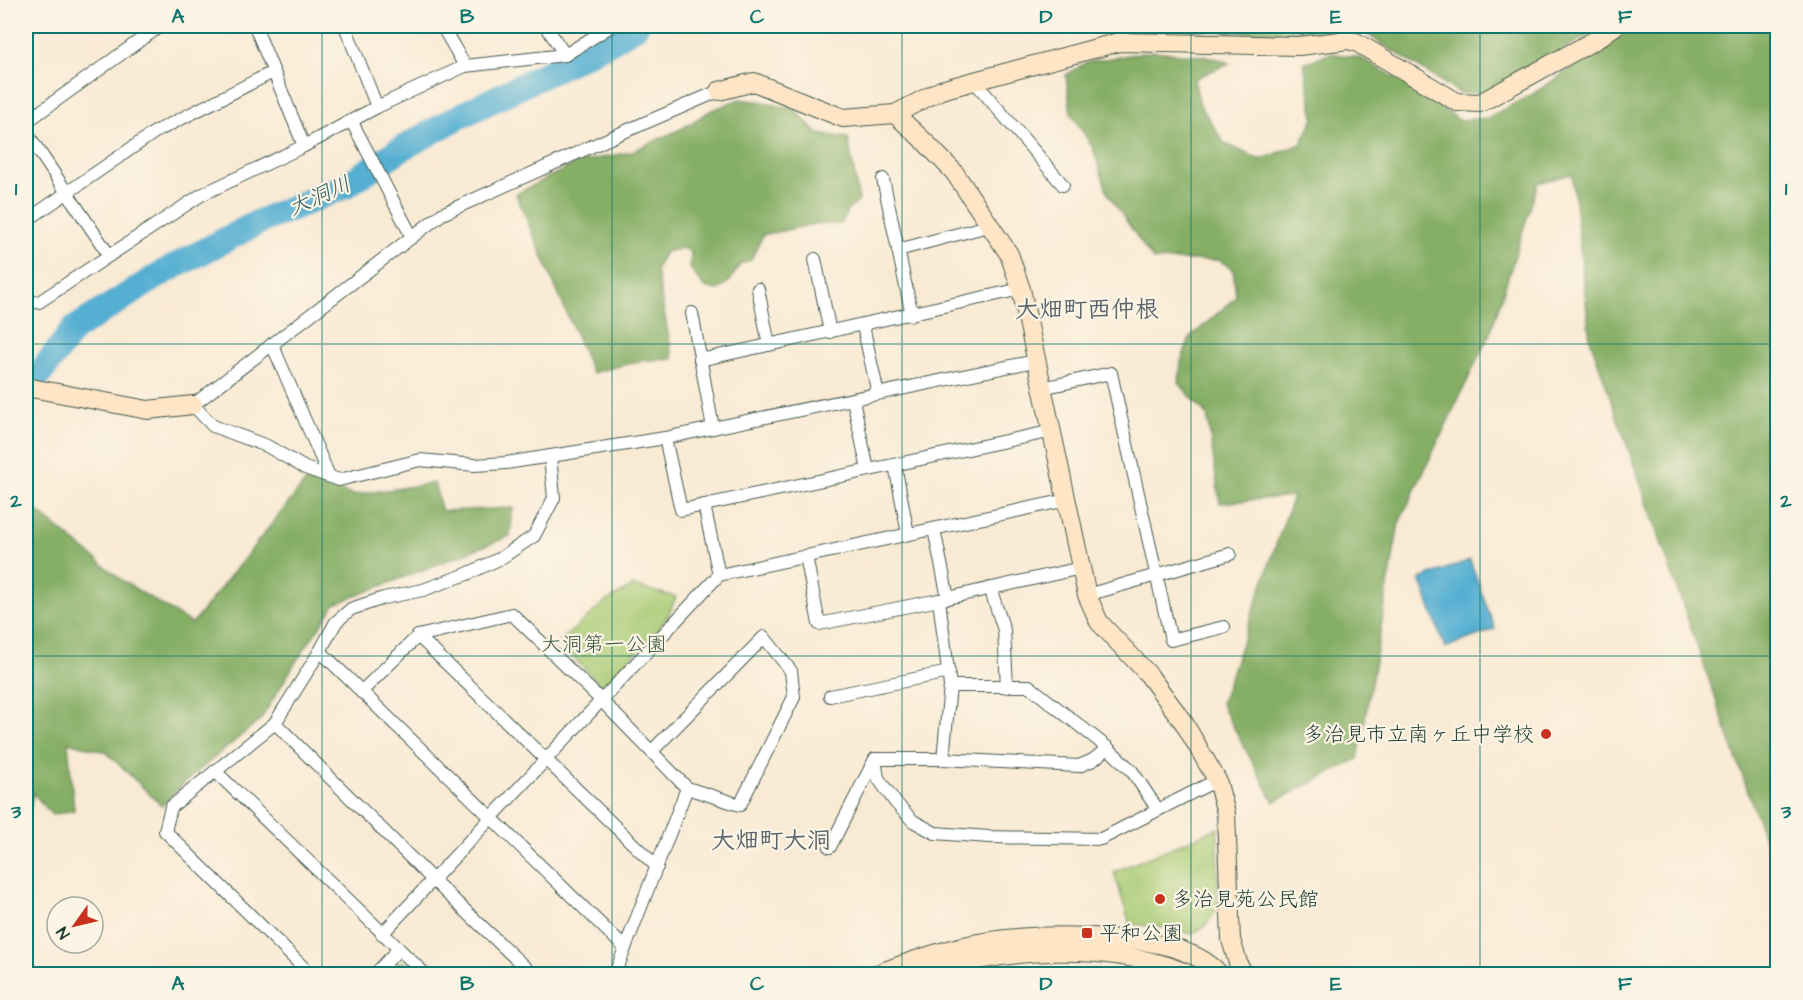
<svg xmlns="http://www.w3.org/2000/svg" width="1803" height="1000" font-family="'Architects Daughter','Klee One',sans-serif">
  <style>
    .green { fill: #a9cb74; stroke: #648454; stroke-width: 1.5 }
    .forest { fill: #86af66; stroke: #52764d; stroke-width: 1.5 }
    .water { fill: #54afd2; stroke: #3a7683; stroke-width: 1.5 }
    .lines { fill: none; stroke-linecap: round; stroke-linejoin: round }
    .river { stroke: #54afd2; stroke-width: 26 }
    .street-casing { stroke: #40574c; stroke-width: 14 }
    .secondary-casing { stroke: #40574c; stroke-width: 20 }
    .street { stroke: #fff; stroke-width: 12 }
    .secondary { stroke: #fee5c5; stroke-width: 18 }
    .grid { fill: none; stroke: #0f766e; stroke-width: 1.5; stroke-opacity: 0.55 }
    .poi-dot { fill: #c8321e; stroke: #fcf5e5; stroke-width: 2 }
    .labels { text-anchor: middle; stroke-width: 4.5; stroke-linejoin: round; paint-order: stroke }
    .park-label { font-size: 21px; fill: #3b5941; stroke: #fcf5e5 }
    .poi-label { font-size: 21px; fill: #1f3d34; stroke: #fcf5e5; text-anchor: start }
    .water-label { font-size: 22px; font-style: italic; fill: #2f5f63; stroke: #fcf5e5 }
    .quarter-label { font-size: 24px; font-weight: bold; fill: #59646c; stroke: #fcf5e5 }
    .neatline { fill: none; stroke: #0f766e; stroke-width: 2 }
    .grid-label { font-size: 20px; text-anchor: middle; font-weight: bold; fill: #0f766e }
  </style>
  <rect width="100%" height="100%" fill="#fcf5e5"/>
  <filter id="ink" filterUnits="userSpaceOnUse"><feTurbulence type="fractalNoise" baseFrequency=".0167" numOctaves="2"/><feDisplacementMap in="SourceGraphic" scale="12" xChannelSelector="R" yChannelSelector="G"/><feConvolveMatrix kernelMatrix="1 2 1 2 8 2 1 2 1" color-interpolation-filters="sRGB"/></filter>
  <filter id="wash" filterUnits="userSpaceOnUse"><feTurbulence type="fractalNoise" baseFrequency=".008" numOctaves="4" result="noise"/><feDisplacementMap in="SourceGraphic" scale="24" xChannelSelector="R" yChannelSelector="G"/><feGaussianBlur stdDeviation="1.35" result="paint"/><feColorMatrix in="noise" values="0 0 0 0 0 0 0 0 0 0 0 0 0 0 0 0 0 1.4 0 .05"/><feComposite in="paint" operator="in"/></filter>
  <g filter="url(#wash)">
    <rect width="100%" height="100%" fill="#f9ead4"/>
    <!-- green -->
    <g class="green">
      <polygon points="633,586 676,597 666,620 603,688 559,642 605,602"/>
      <polygon points="1218,828 1218,907 1205,927 1191,934 1172,928 1130,924 1114,872"/>
      <polygon points="405,962 418,974 383,974 394,963"/>
    </g>
    <!-- forest -->
    <g class="forest">
      <polygon points="1177,26 1601,26 1589,35 1489,91 1461,94 1362,31 1338,29 1293,36 1176,29"/>
      <polygon points="1629,26 1777,26 1777,868 1773,863 1590,339 1572,174 1538,183 1491,331 1399,523 1358,759 1274,802 1221,704 1293,496 1220,503 1207,415 1179,383 1181,362 1190,338 1236,297 1233,269 1219,260 1153,260 1108,194 1093,148 1071,113 1066,75 1087,62 1153,51 1212,57 1229,63 1194,79 1200,105 1224,143 1260,160 1301,144 1314,118 1304,63 1331,53 1361,58 1411,87 1459,120 1487,118 1533,94 1598,51 1621,35"/>
      <polygon points="739,99 764,102 795,110 818,134 848,138 859,201 847,211 841,224 814,224 763,235 751,260 740,264 730,281 718,290 704,287 690,268 691,252 683,248 665,252 656,269 673,359 638,361 592,373 516,194 576,163 631,152 683,128 710,111"/>
      <polygon points="306,481 353,495 434,483 442,511 513,508 510,536 335,604 293,666 261,719 185,782 162,806 106,752 68,742 74,810 52,815 33,793 28,819 26,818 26,502 123,581 192,624"/>
    </g>
    <!-- water -->
    <polygon class="water" points="1470,560 1495,629 1445,648 1420,579"/>
    <g class="lines">
      <!-- river -->
      <polyline class="river" points="26,392 74,329 164,272 259,222 345,186 399,150 464,114 610,42 636,26"/>
    </g>
  </g>
  <g filter="url(#ink)">
    <g class="lines">
      <!-- street casing -->
      <g class="street-casing">
        <g id="street">
          <polyline points="255,26 304,146"/>
          <polyline points="345,26 377,107"/>
          <polyline points="442,26 465,66"/>
          <polyline points="546,26 565,55"/>
          <polyline points="975,82 1063,185"/>
          <polyline points="719,91 619,134 442,214 193,405 213,426 267,446 305,468 339,480 420,460 475,465 506,463 665,438 1035,361"/>
          <polyline points="26,122 160,26"/>
          <polyline points="352,122 412,237"/>
          <polyline points="26,132 109,255"/>
          <polyline points="883,179 912,315"/>
          <polyline points="26,221 155,132 273,72"/>
          <polyline points="898,250 992,225"/>
          <polyline points="815,259 830,332"/>
          <polyline points="758,289 769,345"/>
          <polyline points="26,303 39,302 201,195 304,146 377,107 465,66 565,55 611,26"/>
          <polyline points="692,313 713,428"/>
          <polyline points="863,326 878,394"/>
          <polyline points="272,344 329,476"/>
          <polyline points="700,360 1021,289"/>
          <polyline points="1042,388 1111,373 1171,640 1224,627"/>
          <polyline points="853,400 868,470"/>
          <polyline points="665,438 681,510 1053,431"/>
          <polyline points="895,465 908,534"/>
          <polyline points="704,505 719,575"/>
          <polyline points="934,529 948,598"/>
          <polyline points="806,556 819,624 939,600 1081,568"/>
          <polyline points="990,588 1004,630 1007,687"/>
          <polyline points="1087,595 1230,554"/>
          <polyline points="939,600 950,686 943,759"/>
          <polyline points="418,636 657,867"/>
          <polyline points="320,651 625,948"/>
          <polyline points="950,686 1029,686 1108,748 1132,771 1158,810"/>
          <polyline points="361,692 418,636 512,614 602,701 687,788 740,805 794,697 791,671 764,637 652,751"/>
          <polyline points="830,696 949,672"/>
          <polyline points="275,723 432,879 532,974"/>
          <polyline points="875,759 878,778 895,802 913,821 935,833 989,837 1101,839 1217,780"/>
          <polyline points="215,771 425,974"/>
          <polyline points="830,847 875,759 943,759 1079,766 1093,760 1108,748"/>
          <polyline points="382,934 719,575 1067,500"/>
          <polyline points="310,974 165,831 171,807 275,723 320,651 336,622 351,609 384,598 423,590 467,574 501,558 534,536 554,498 550,456"/>
          <polyline points="375,974 398,950"/>
          <polyline points="615,974 687,788"/>
        </g>
      </g>
      <!-- secondary casing -->
      <g class="secondary-casing">
        <g id="secondary">
          <polyline points="719,91 754,82 843,118 895,114 941,90 1119,42 1299,46 1348,40 1356,42 1457,102 1480,103 1597,39 1615,26"/>
          <polyline points="895,114 924,141 954,172 1009,254 1021,289 1087,595 1099,622 1148,674 1184,723 1217,780 1226,813 1231,940 1240,969 1246,974"/>
          <polyline points="26,387 148,410 193,405"/>
          <path d="M 877,974 C 908,962 940,951 973,944 C 1026,933 1142,932 1190,954 C 1201,958 1212,966 1220,974"/>
          <path d="M 924,974 C 1004,947 1110,942 1189,974"/>
        </g>
      </g>
      <!-- street -->
      <use href="#street" class="street"/>
      <!-- secondary -->
      <use href="#secondary" class="secondary"/>
    </g>
  </g>
  <!-- grid -->
  <path class="grid" d="M 322,26 L 322,974M 612,26 L 612,974M 902,26 L 902,974M 1191,26 L 1191,974M 1480,26 L 1480,974M 26,344 L 1778,344M 26,656 L 1778,656"/>
  <!-- markers -->
  <g class="poi-dot">
    <circle cx="1546" cy="734" r="6"/>
    <circle cx="1160" cy="899" r="6"/>
    <rect x="1081" y="927" width="12" height="12" rx="3"/>
  </g>
  <g class="labels">
    <!-- park labels -->
    <g class="park-label">
      <text x="604" y="651">大洞第一公園</text>
    </g>
    <!-- poi labels -->
    <g class="poi-label">
      <text x="1534" y="741" text-anchor="end">多治見市立南ヶ丘中学校</text>
      <text x="1172" y="906">多治見苑公民館</text>
      <text x="1099" y="940">平和公園</text>
    </g>
    <!-- water labels -->
    <g class="water-label">
      <text transform="translate(319 195) rotate(-24)" y="8">大洞川</text>
    </g>
    <!-- quarter labels -->
    <g class="quarter-label">
      <text x="1087" y="317">大畑町西仲根</text>
      <text x="771" y="848">大畑町大洞</text>
    </g>
  </g>
  <!-- margin -->
  <rect width="1803" height="1000" fill="none" stroke="#fcf5e5" stroke-width="66"/>
  <!-- north arrow -->
  <g transform="translate(75 925) rotate(236)"><circle r="28" fill="#fcf5e5" stroke="#a4ab9e" stroke-width="1.5"/>
  <path d="M0-4.5L10 22L0 15L-10 22Z" fill="#c8321e"/>
  <text y="-9" font-size="16" font-weight="bold" text-anchor="middle" fill="#1f3d34">N</text>
  </g>
  <rect x="33" y="33" width="1737" height="934" class="neatline"/>
  <g class="grid-label">
    <text x="178" y="23">A</text>
    <text x="467" y="23">B</text>
    <text x="757" y="23">C</text>
    <text x="1046" y="23">D</text>
    <text x="1336" y="23">E</text>
    <text x="1625" y="23">F</text>
    <text x="16" y="195">1</text>
    <text x="1786" y="195">1</text>
    <text x="16" y="507">2</text>
    <text x="1786" y="507">2</text>
    <text x="16" y="818">3</text>
    <text x="1786" y="818">3</text>
    <text x="178" y="990">A</text>
    <text x="467" y="990">B</text>
    <text x="757" y="990">C</text>
    <text x="1046" y="990">D</text>
    <text x="1336" y="990">E</text>
    <text x="1625" y="990">F</text>
  </g>
</svg>
